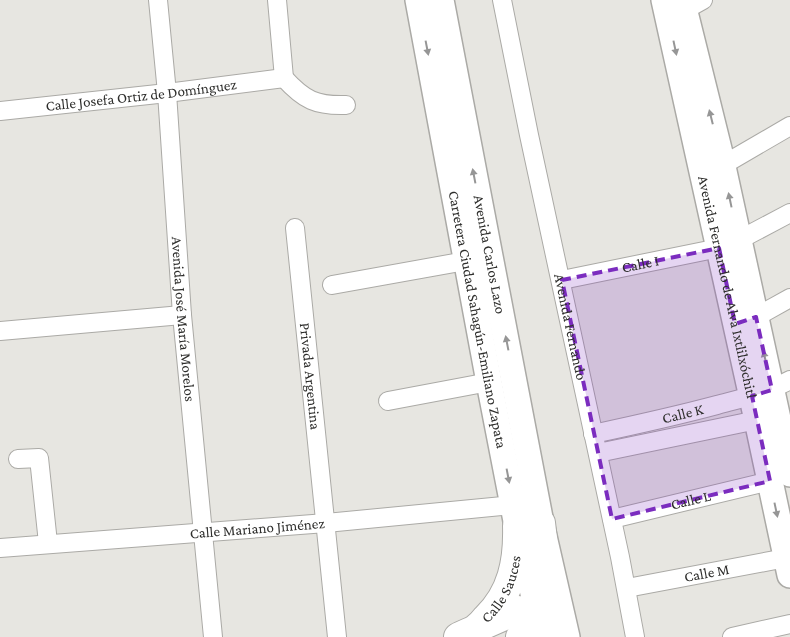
<svg xmlns="http://www.w3.org/2000/svg" width="790" height="637" font-family="'Crimson Pro',serif">
  <style>
    .lines { fill: none; stroke-linecap: round; stroke-linejoin: round }
    .street-casing { stroke: #abaaa6; stroke-width: 20 }
    .secondary-casing { stroke: #abaaa6; stroke-width: 28 }
    .primary-casing { stroke: #abaaa6; stroke-width: 30 }
    .street { stroke: #fff; stroke-width: 18 }
    .secondary { stroke: #fff; stroke-width: 25 }
    .primary { stroke: #fff; stroke-width: 28 }
    .oneway { fill: #969696 }
    .marked { fill: #7b2cbf; fill-opacity: 0.2; stroke: #7b2cbf; stroke-width: 4; stroke-dasharray: 10 6; stroke-linejoin: round }
    .labels { text-anchor: middle; stroke-width: 5; stroke-linejoin: round; paint-order: stroke }
    .street-label { font-size: 15px; fill: #2e2e2c; stroke: #fff }
  </style>
  <rect width="100%" height="100%" fill="#e7e6e1"/>
  <g class="lines">
    <!-- street casing -->
    <g class="street-casing">
      <g id="street">
        <path id="s1" d="M 158,0 L 167,93 L 182,315 L 213,637"/>
        <polyline points="277,0 284,78"/>
        <path id="s2" d="M 502,0 L 529,135 L 620,557 L 635,637"/>
        <polyline points="685,10 703,0"/>
        <path d="M 284,78 C 304,100 316,106 346,105"/>
        <path id="s3" d="M 0,111 L 167,93 L 284,78"/>
        <polyline points="723,165 790,126"/>
        <path id="s4" d="M 295,228 L 337,637"/>
        <polyline points="739,240 790,213"/>
        <path id="s5" d="M 562,280 L 719,248"/>
        <polyline points="332,285 477,259"/>
        <polyline points="745,321 756,317 790,298"/>
        <polyline points="0,331 182,315"/>
        <polyline points="388,401 489,382"/>
        <path id="s6" d="M 593,434 C 635,425 676,416 717,405 C 743,398 767,393 790,380"/>
        <polyline points="598,453 757,420"/>
        <polyline points="18,459 39,458 48,543"/>
        <path id="s7" d="M 612,519 L 770,481"/>
        <path id="s8" d="M 0,548 L 326,523 L 513,505"/>
        <path id="s9" d="M 627,588 L 786,558"/>
        <polyline points="732,637 790,624"/>
      </g>
    </g>
    <!-- secondary casing -->
    <g class="secondary-casing">
      <g id="secondary">
        <path id="s10" d="M 418,0 L 489,382 L 517,526 L 539,618"/>
        <path id="s11" d="M 441,0 L 541,523 L 567,637"/>
        <path id="s12" d="M 664,0 L 757,420 L 790,575"/>
        <polyline points="682,0 720,153 790,474"/>
      </g>
    </g>
    <!-- primary casing -->
    <g class="primary-casing">
      <g id="primary">
        <polyline points="484,625 518,610 538,614 553,637"/>
        <path id="s13" d="M 458,637 C 463,634 470,632 475,629 C 479,626 483,622 486,618 C 512,593 518,561 517,526"/>
        <path d="M 520,637 C 554,620 545,554 541,523"/>
      </g>
    </g>
    <!-- street -->
    <use href="#street" class="street"/>
    <!-- secondary -->
    <use href="#secondary" class="secondary"/>
    <!-- primary -->
    <use href="#primary" class="primary"/>
  </g>
  <!-- one-way arrows -->
  <defs><path id="oneway-solid" d="M-6-.8H1V-3.2L6.5 0L1 3.2V.8H-6Z" transform="scale(1.25)"/></defs>
  <g class="oneway">
    <use href="#oneway-solid" transform="translate(427 48) rotate(79)"/>
    <use href="#oneway-solid" transform="translate(675 48) rotate(78)"/>
    <use href="#oneway-solid" transform="translate(711 117) rotate(-104)"/>
    <use href="#oneway-solid" transform="translate(474 176) rotate(-101)"/>
    <use href="#oneway-solid" transform="translate(730 200) rotate(-102)"/>
    <use href="#oneway-solid" transform="translate(507 343) rotate(-101)"/>
    <use href="#oneway-solid" transform="translate(765 358) rotate(-103)"/>
    <use href="#oneway-solid" transform="translate(508 476) rotate(79)"/>
    <use href="#oneway-solid" transform="translate(776 510) rotate(78)"/>
  </g>
  <!-- marked area -->
  <path class="marked" d="M 719,248 L 735,324 L 756,317 L 772,390 L 752,396 L 770,481 L 612,519 L 562,280 Z"/>
  <g class="labels">
    <!-- street labels -->
    <g class="street-label">
      <text dy="5" stroke="none"><textPath href="#s3" startOffset="142">Calle Josefa Ortiz de Domínguez</textPath></text>
      <text dy="5" stroke="none"><textPath href="#s11" startOffset="259">Avenida Carlos Lazo</textPath></text>
      <text dy="5" stroke="none"><textPath href="#s5" startOffset="80">Calle I</textPath></text>
      <text dy="5" stroke="none"><textPath href="#s12" startOffset="294">Avenida Fernando de Alva Ixtlilxóchitl</textPath></text>
      <text dy="5" stroke="none"><textPath href="#s1" startOffset="320">Avenida José María Morelos</textPath></text>
      <text dy="5" stroke="none"><textPath href="#s10" startOffset="325">Carretera Ciudad Sahagún-Emiliano Zapata</textPath></text>
      <text dy="5" stroke="none"><textPath href="#s2" startOffset="334">Avenida Fernando</textPath></text>
      <text dy="5" stroke="none"><textPath href="#s4" startOffset="149">Privada Argentina</textPath></text>
      <text dy="5" stroke="none"><textPath href="#s6" startOffset="92">Calle K</textPath></text>
      <text dy="5" stroke="none"><textPath href="#s7" startOffset="81">Calle L</textPath></text>
      <text dy="5" stroke="none"><textPath href="#s8" startOffset="258">Calle Mariano Jiménez</textPath></text>
      <text dy="5" stroke="none"><textPath href="#s9" startOffset="81">Calle M</textPath></text>
      <text dy="5" stroke="none"><textPath href="#s13" startOffset="68">Calle Sauces</textPath></text>
    </g>
  </g>
</svg>
